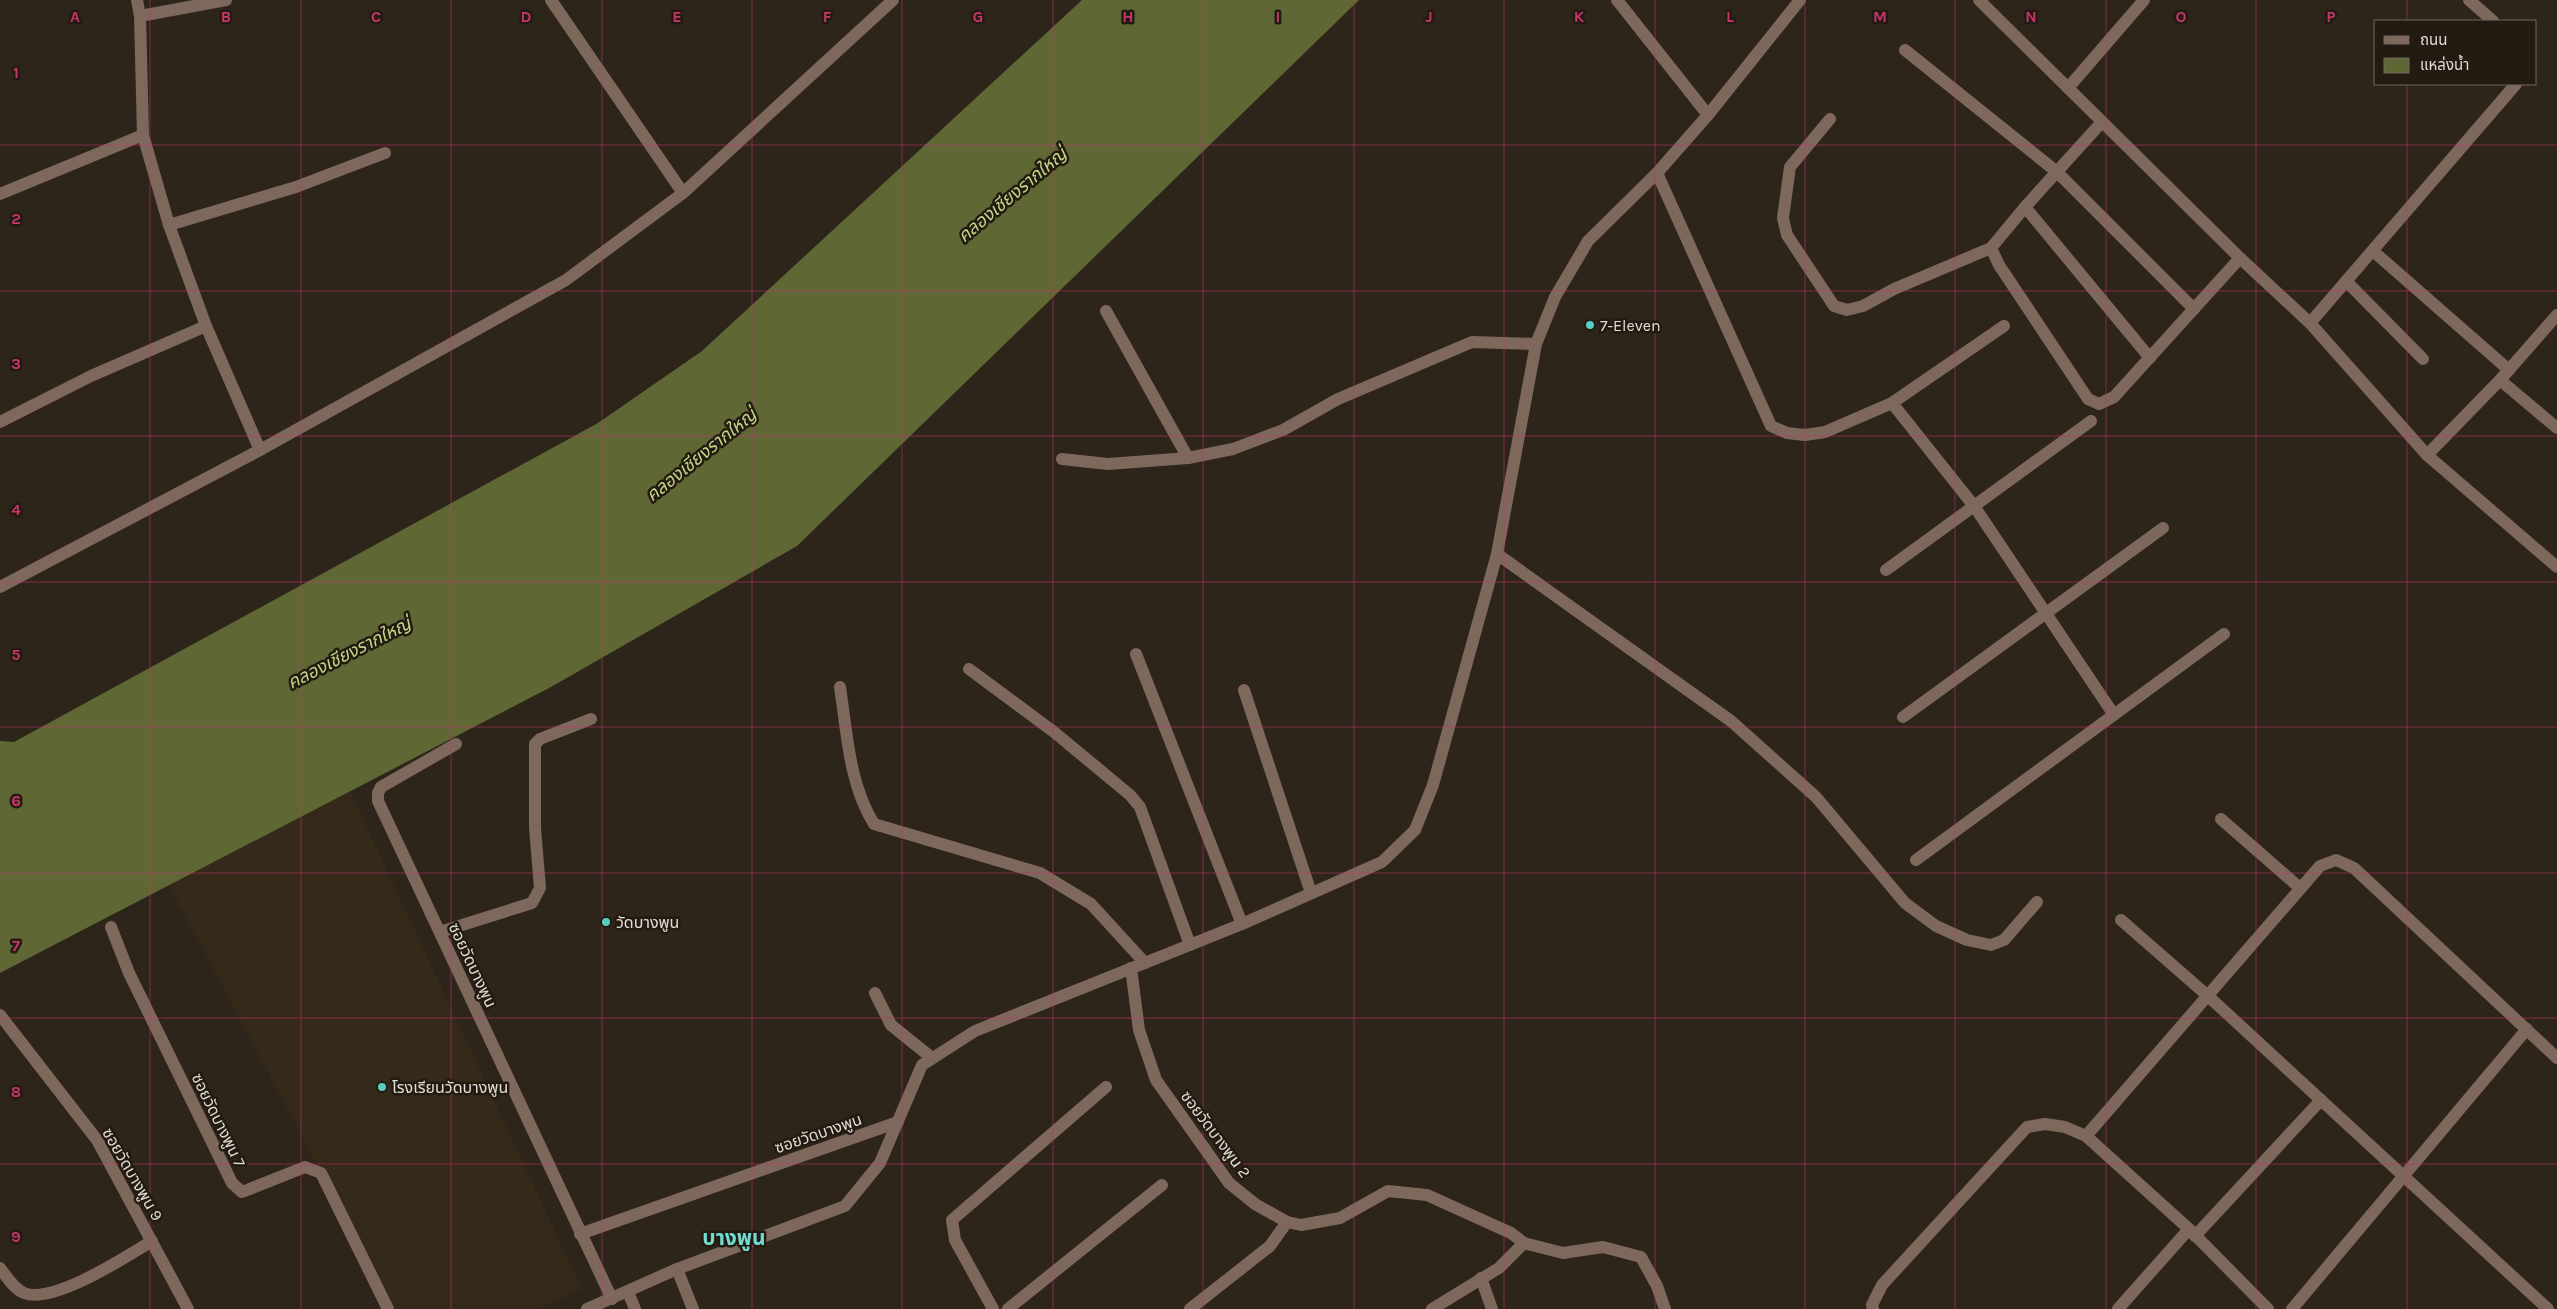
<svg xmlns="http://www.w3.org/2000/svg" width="2557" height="1309" font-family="Karla,'Noto Sans Thai',sans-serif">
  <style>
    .built { fill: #352919 }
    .water { fill: #5f6835 }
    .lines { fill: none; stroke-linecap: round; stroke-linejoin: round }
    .minor { stroke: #7e685c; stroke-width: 12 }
    .grid { fill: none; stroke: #c7356d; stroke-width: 1; stroke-opacity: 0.55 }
    .poi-dot { fill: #57cec2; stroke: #231b11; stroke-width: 2 }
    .labels { text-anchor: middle; stroke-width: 5; stroke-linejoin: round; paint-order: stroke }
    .poi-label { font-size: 16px; fill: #e1dbd4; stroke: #231b11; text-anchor: start }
    .street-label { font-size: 16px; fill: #e1dbd4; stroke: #231b11 }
    .water-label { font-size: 18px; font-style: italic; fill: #c5d585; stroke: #231b11 }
    .district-label { font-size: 21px; font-weight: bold; fill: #72dbd0; stroke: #231b11 }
    .grid-label { font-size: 16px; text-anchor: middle; font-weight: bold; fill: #c7356d; stroke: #231b11; stroke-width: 5; stroke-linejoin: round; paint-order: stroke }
  </style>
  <rect width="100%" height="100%" fill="#2d241a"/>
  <!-- built -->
  <polygon class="built" points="350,791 582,1289 538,1309 393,1309 169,885"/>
  <!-- water -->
  <polygon class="water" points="1082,0 1359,0 797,546 551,687 0,973 0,741 14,742 598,423 702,351"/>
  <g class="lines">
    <!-- minor -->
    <g class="minor">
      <polyline points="137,0 140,16 143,135 169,225 206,326 260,450"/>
      <polyline points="551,0 683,193"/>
      <polyline points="1617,0 1708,115"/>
      <polyline points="1979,0 2240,258 2310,323 2427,455 2557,567"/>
      <polyline points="2469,0 2493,21"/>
      <polyline points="140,16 226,0"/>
      <polyline points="1905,50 2057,172 2194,309"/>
      <polyline points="2068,88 2144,0"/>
      <polyline points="1830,119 1790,167 1783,218 1787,235 1834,306 1847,310 1863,306 1894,289 1991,248 2025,207 2101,123"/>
      <polyline points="1657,173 1771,426 1787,433 1805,435 1825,432 1892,403 2004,326"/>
      <polyline points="0,194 143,135"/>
      <polyline points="2025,207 2150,358"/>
      <polyline points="169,225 296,187 385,153"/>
      <polyline points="1991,248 1999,265 2088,399 2099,404 2114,397 2240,258"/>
      <polyline points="2373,251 2509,370"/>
      <polyline points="2346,281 2423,359"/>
      <polyline points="1106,311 1188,458"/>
      <polyline points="2310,323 2516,84"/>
      <polyline points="2500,380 2557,428"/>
      <polyline points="1892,403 1974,506 2114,715"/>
      <polyline points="0,422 91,376 206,326"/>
      <polyline points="2427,455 2500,380 2557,315"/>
      <polyline points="1062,459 1108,464 1188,458 1233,449 1283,430 1338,399 1472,342 1536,344"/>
      <polyline points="1497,554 1731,721 1816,797 1905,903 1936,926 1967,940 1991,945 2004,940 2037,902"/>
      <polyline points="1886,570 2091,421"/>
      <polyline points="0,587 260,450 566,280 683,193 893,0"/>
      <polyline points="1136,654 1242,924"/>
      <polyline points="969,669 1054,732 1130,795 1140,807 1190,945"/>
      <path d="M 840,687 C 847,733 849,784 874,824 L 1040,873 L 1091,904 L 1145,963"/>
      <polyline points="1244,690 1311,893"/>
      <polyline points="1903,717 2163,528"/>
      <polyline points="456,744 381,787 378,793 378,801 612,1299"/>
      <polyline points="2221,819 2300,888"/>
      <polyline points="1916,860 2224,634"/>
      <polyline points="2121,920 2208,996 2548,1309"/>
      <polyline points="111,927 129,973 232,1183 242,1192 305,1167 321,1173 388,1309"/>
      <polyline points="440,932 532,903 540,888 535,828 535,744 540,739 591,719"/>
      <polyline points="1131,968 1139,1030 1156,1080 1229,1183 1255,1204 1287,1222 1301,1225 1340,1218 1388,1191 1427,1195 1511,1233 1524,1243 1563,1253 1603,1247 1641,1257 1657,1286 1665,1309"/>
      <polyline points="875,993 891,1025 932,1058"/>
      <polyline points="0,1015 97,1140 188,1309"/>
      <polyline points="2086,1136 2320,866 2336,860 2354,868 2557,1058"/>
      <polyline points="580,1234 898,1122"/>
      <polyline points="2195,1236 2321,1100"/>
      <path d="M 0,1268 C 6,1276 14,1289 24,1293 C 53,1305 127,1256 152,1241"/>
      <polyline points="677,1269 693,1309"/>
      <polyline points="1481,1278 1492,1309"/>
      <polyline points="628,1292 635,1309"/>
      <polyline points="587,1309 677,1269 845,1206 880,1163 922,1065 975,1031 1242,924 1382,862 1415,830 1433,785 1497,554 1536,344 1555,297 1588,241 1657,173 1708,115 1800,0"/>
      <polyline points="993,1309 955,1240 952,1220 1106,1087"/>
      <polyline points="1008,1309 1162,1185"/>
      <polyline points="1190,1309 1270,1246 1287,1222"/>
      <polyline points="1432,1309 1499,1268 1524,1243"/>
      <polyline points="1873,1309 1872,1305 1882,1285 2027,1127 2045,1124 2065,1127 2086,1136 2189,1229 2268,1309"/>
      <polyline points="2118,1309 2189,1229"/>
      <polyline points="2292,1309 2527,1029"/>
    </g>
  </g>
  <!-- grid -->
  <path class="grid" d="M 150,0 L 150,1309M 301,0 L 301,1309M 451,0 L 451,1309M 602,0 L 602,1309M 752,0 L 752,1309M 902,0 L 902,1309M 1053,0 L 1053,1309M 1203,0 L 1203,1309M 1354,0 L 1354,1309M 1504,0 L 1504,1309M 1655,0 L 1655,1309M 1805,0 L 1805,1309M 1955,0 L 1955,1309M 2106,0 L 2106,1309M 2256,0 L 2256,1309M 2407,0 L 2407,21M 2407,84 L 2407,1309M 0,145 L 2557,145M 0,291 L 2557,291M 0,436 L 2557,436M 0,582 L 2557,582M 0,727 L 2557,727M 0,873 L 2557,873M 0,1018 L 2557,1018M 0,1164 L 2557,1164"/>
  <!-- markers -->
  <g class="poi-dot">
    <circle cx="1590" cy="325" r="5"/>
    <circle cx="606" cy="922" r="5"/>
    <circle cx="382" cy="1087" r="5"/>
  </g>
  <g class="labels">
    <!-- poi labels -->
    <g class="poi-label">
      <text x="1600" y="331">7-Eleven</text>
      <text x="616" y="928">วัดบางพูน</text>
      <text x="392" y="1093">โรงเรียนวัดบางพูน</text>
    </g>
    <!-- street labels -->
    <g class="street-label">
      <text transform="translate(473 965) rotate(65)" y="6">ซอยวัดบางพูน</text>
      <text transform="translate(219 1120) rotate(64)" y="6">ซอยวัดบางพูน 7</text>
      <text transform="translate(818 1133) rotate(-19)" y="6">ซอยวัดบางพูน</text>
      <text transform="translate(1216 1134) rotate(53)" y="6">ซอยวัดบางพูน 2</text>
      <text transform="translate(133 1174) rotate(60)" y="6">ซอยวัดบางพูน 9</text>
    </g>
    <!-- water labels -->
    <g class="water-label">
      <text transform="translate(1012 195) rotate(-40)" y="6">คลองเชียงรากใหญ่</text>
      <text transform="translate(701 455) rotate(-39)" y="6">คลองเชียงรากใหญ่</text>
      <text transform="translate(349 653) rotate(-27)" y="6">คลองเชียงรากใหญ่</text>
    </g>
    <!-- district labels -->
    <g class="district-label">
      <text x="734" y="1245">บางพูน</text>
    </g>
  </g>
  <g class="grid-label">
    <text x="75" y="22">A</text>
    <text x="226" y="22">B</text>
    <text x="376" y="22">C</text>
    <text x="526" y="22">D</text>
    <text x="677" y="22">E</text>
    <text x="827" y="22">F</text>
    <text x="978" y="22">G</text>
    <text x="1128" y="22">H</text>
    <text x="1278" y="22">I</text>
    <text x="1429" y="22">J</text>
    <text x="1579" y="22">K</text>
    <text x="1730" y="22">L</text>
    <text x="1880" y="22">M</text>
    <text x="2031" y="22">N</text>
    <text x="2181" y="22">O</text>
    <text x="2331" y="22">P</text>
    <text x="16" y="78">1</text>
    <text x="16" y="224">2</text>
    <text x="16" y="369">3</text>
    <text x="16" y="515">4</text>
    <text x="16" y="660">5</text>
    <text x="16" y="806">6</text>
    <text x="16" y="951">7</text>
    <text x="16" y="1097">8</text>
    <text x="16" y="1242">9</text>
  </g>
  <!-- legend -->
  <rect x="2374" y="20" width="162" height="65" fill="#231b11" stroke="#6f685f"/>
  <rect x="2384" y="36" width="25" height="8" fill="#7e685c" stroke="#6f685f"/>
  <text x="2420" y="45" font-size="15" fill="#e1dbd4">ถนน</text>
  <rect x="2384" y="58" width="25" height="15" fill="#5f6835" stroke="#6f685f"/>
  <text x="2420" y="70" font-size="15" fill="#e1dbd4">แหล่งน้ำ</text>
</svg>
